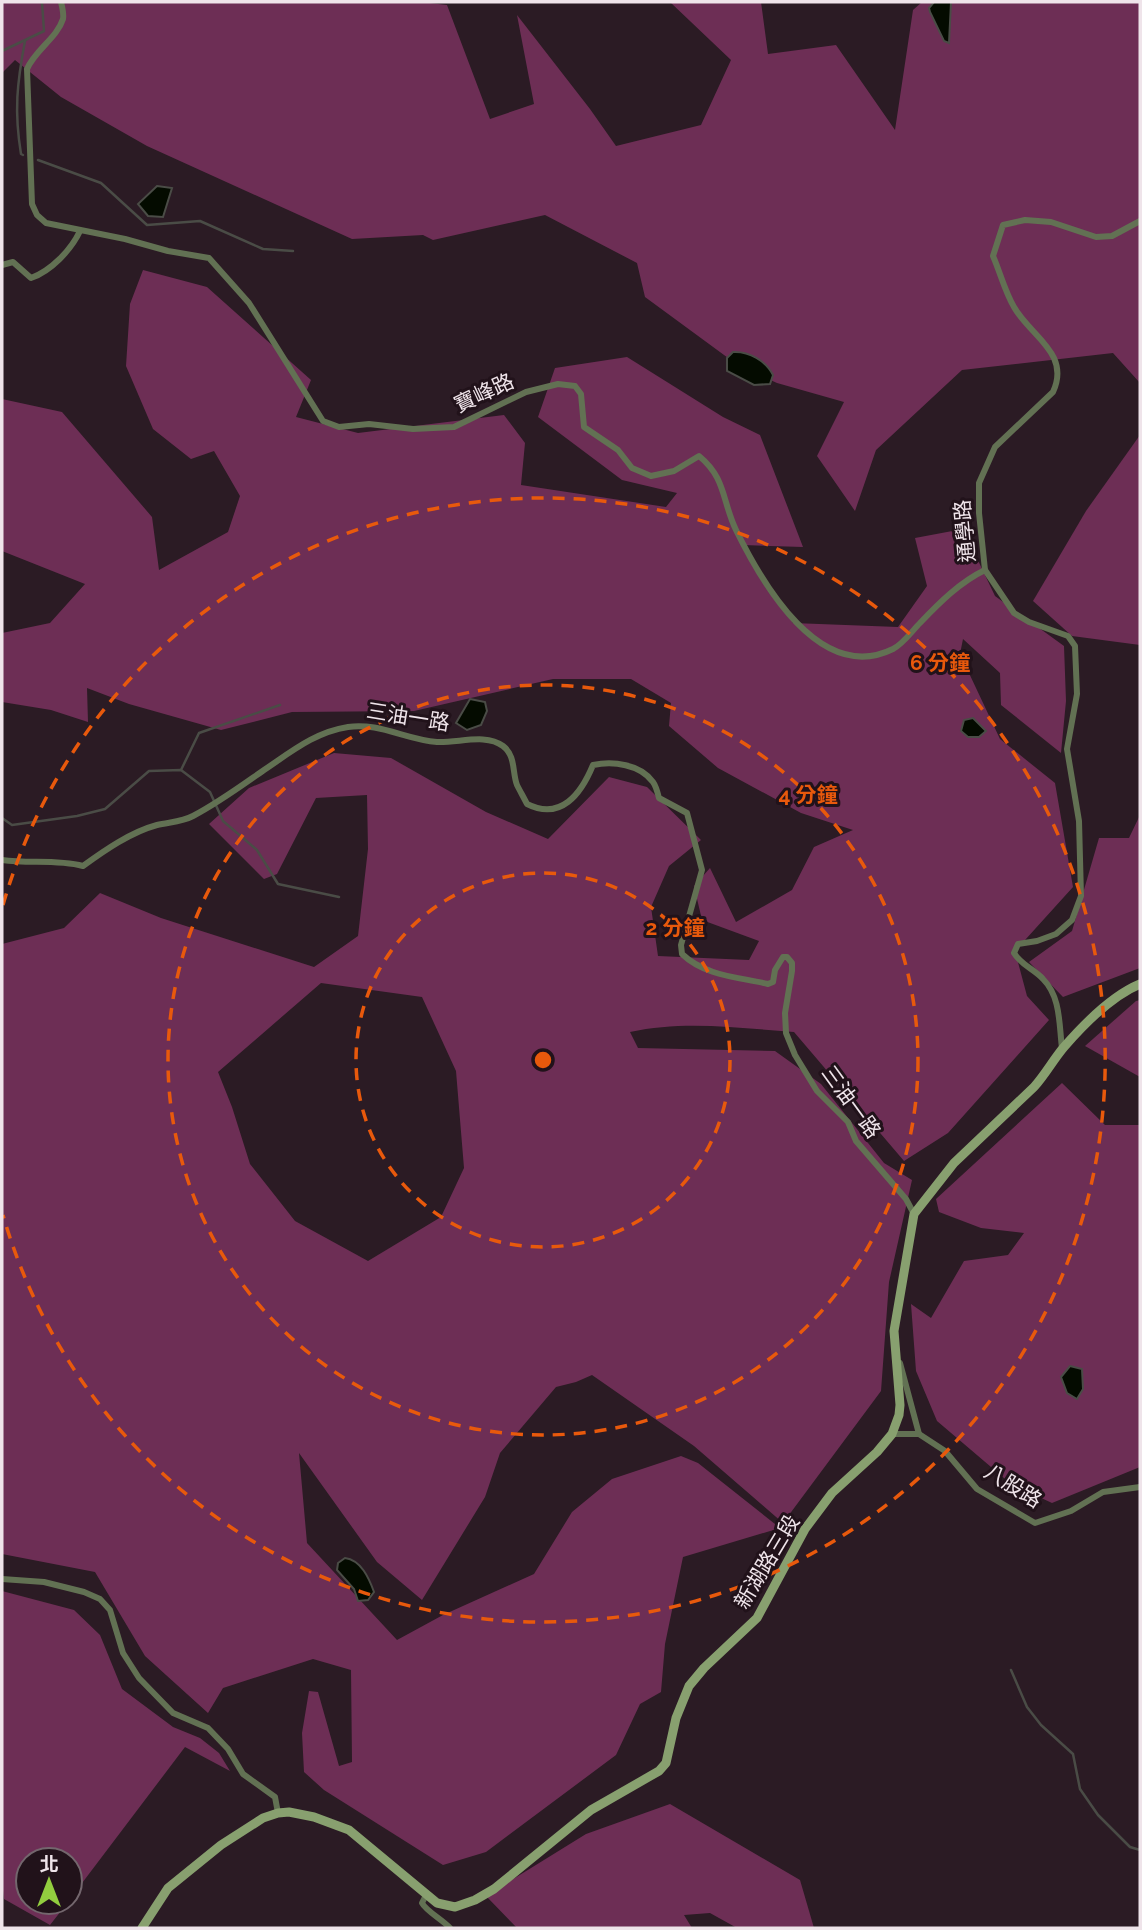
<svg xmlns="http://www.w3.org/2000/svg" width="1142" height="1930" font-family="Raleway,'Noto Sans TC',sans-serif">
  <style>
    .green { fill: #6d2e55; fill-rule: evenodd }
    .water { fill: #040b00; stroke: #4a4c46; stroke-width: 2 }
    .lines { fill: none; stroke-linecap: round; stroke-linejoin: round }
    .stream { stroke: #4a4c46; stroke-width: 2.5 }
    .street { stroke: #627153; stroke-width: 6 }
    .secondary { stroke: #88a06f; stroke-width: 9 }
    .ring { fill: none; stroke: #e8590c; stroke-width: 3.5; stroke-dasharray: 12 9 }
    .labels { text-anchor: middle; stroke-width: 6; stroke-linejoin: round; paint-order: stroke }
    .street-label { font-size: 21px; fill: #efe4ea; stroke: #21121a }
    .centre { fill: #e8590c; stroke: #21121a; stroke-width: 3.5 }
    .ring-label { font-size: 21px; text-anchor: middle; font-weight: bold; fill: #e8590c; stroke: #21121a; stroke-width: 6; stroke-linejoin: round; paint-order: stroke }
  </style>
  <rect width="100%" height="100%" fill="#2b1b24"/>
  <!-- green -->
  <g class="green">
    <polygon points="2,2 421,2 447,5 490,119 534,104 517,15 590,109 616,146 701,125 731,60 670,2 761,2 768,54 836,45 895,130 913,10 922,2 1140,2 1140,383 1113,353 962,370 876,450 855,511 817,456 844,402 777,383 739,366 645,297 637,263 545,215 433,240 423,235 352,239 147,146 61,97 15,60 2,73"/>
    <path d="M 143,270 L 207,287 L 311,380 L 296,417 L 358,433 L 504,415 L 525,443 L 521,485 L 666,507 L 677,493 L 622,480 L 538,417 L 555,368 L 627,357 L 723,417 L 760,435 L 803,547 L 743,545 L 793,623 L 898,627 L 927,586 L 915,538 L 963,529 L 995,596 L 1064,646 L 1066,701 L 1061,753 L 1001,705 L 1000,673 L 963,639 L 960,654 L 1000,739 L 1055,783 L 1073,887 L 1015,951 L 1027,996 L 1049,1020 L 948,1133 L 904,1161 L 794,1032 C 739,1028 684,1020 630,1032 L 638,1048 L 775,1051 L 821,1084 L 884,1163 L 912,1180 L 889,1282 L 881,1391 L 783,1523 L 694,1446 L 592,1375 L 576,1382 L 556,1387 L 500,1453 L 485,1497 L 422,1600 L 377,1562 L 299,1453 L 307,1543 L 397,1640 L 443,1615 L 534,1574 L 572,1512 L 612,1479 L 681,1456 L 698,1463 L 780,1528 L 683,1557 L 665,1644 L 661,1692 L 640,1704 L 616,1755 L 486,1852 L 443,1865 L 324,1790 L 304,1772 L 302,1733 L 309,1691 L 318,1692 L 339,1766 L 352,1762 L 351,1670 L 313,1659 L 223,1688 L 208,1713 L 145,1656 L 95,1572 L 2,1554 L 2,944 L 64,928 L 100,893 L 161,918 L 314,967 L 358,936 L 368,849 L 367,795 L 316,798 L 277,874 L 264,879 L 209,824 L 249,788 L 334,753 L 391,758 L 486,812 L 548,839 L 609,777 L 647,787 L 701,840 L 669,866 L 651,907 L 658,956 L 749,960 L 759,941 L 702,920 L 694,886 L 710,868 L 736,922 L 792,890 L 814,847 L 853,830 L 801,813 L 718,768 L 669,726 L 671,703 L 631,679 L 553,679 L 414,711 L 292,712 L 221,730 L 129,704 L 87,688 L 88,722 L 51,710 L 2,702 L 2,633 L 50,623 L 85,584 L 2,551 L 2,399 L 62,412 L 152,517 L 159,570 L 228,532 L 240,496 L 214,451 L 191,459 L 153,429 L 126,366 L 130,304 ZM 321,983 L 422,997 L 456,1071 L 464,1168 L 441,1217 L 368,1261 L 295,1221 L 250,1164 L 232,1107 L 218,1072 Z"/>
    <polygon points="1140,435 1140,645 1072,636 1033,601 1086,511"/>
    <polygon points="1140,815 1140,968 1063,997 1029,962 1072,931 1099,838 1129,838"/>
    <polygon points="1140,1000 1140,1077 1085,1046 1136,1001"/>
    <polygon points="1062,1083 1105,1125 1140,1125 1140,1467 1052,1503 1011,1484 937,1421 916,1371 911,1304 931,1318 964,1261 1008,1255 1024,1233 981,1228 939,1212 936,1199"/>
    <polygon points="2,1591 74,1610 100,1635 122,1689 173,1727 200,1738 219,1753 230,1771 185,1747 70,1899 70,1860 28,1860 28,1902 68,1902 50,1925 4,1899 2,1881"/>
    <polygon points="670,1804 800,1880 814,1928 737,1928 710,1913 684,1915 692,1928 517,1928 486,1896 586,1834"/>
  </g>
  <!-- water -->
  <g class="water">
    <polygon points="934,2 951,2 949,43 944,41 930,12 929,8"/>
    <polygon points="157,186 172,188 163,217 148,216 138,204"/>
    <path d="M 733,352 C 749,351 766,361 773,375 L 770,384 L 754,385 L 727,371 L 727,358 Z"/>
    <polygon points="470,699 485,702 487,711 481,725 467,730 456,723"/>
    <polygon points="973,718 986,731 979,737 968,737 961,731 964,720"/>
    <polygon points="1070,1366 1082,1369 1083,1389 1077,1399 1067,1393 1061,1377"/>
    <path d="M 345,1558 C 361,1560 369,1578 374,1592 L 368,1600 L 358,1601 L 354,1589 L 337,1570 L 338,1563 Z"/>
  </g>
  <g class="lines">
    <!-- stream -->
    <g class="stream">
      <polyline points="2,51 44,31 42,2"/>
      <path d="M 23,155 L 21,154 C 14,111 17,83 25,41"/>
      <polyline points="38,160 101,183 147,225 200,221 263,249 293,251"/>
      <polyline points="181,770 199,733 280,705"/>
      <polyline points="2,818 12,825 77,816 105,809 149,771 181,770 210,792 223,821 257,850 278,884 339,897"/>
      <polyline points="1011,1670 1027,1707 1041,1725 1073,1754 1080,1789 1098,1815 1130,1847 1140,1850"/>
    </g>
    <!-- street -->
    <g class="street">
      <path d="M 61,2 C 62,6 64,14 63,19 C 57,38 35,50 27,69 L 32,204 L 37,215 L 46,223 L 125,239 L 168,251 L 209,258 L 249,303 L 323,421 L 339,427 L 369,424 L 413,429 L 454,427 L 526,392 L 558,384 L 575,386 L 581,394 L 584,427 L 618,450 L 632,468 L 651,476 L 674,471 L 699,456 C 726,478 722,501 736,530 C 762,583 820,685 893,649 C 903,644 912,631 920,623 C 939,603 960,582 985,570"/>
      <path d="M 2,265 L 13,262 L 31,278 C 51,271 71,250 80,231"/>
      <path d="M 2,860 C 29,864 56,859 83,866 C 105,850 131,832 157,825 C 169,822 182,822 193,816 C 218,803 241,786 264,770 C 291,752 315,732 348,727 C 378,722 407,740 437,742 C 459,743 486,733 503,746 C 516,756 512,772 517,785 C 520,791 524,798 527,804 C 561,821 581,794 593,765 C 613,761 640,764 653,782 C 656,786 658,794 659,798 L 687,813 L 702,870 L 681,945 L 682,954 C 705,976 738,977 768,984 L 773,982 L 775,970 L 783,957 L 787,957 L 792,963 L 792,971 L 785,1013 L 786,1033 L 795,1055 L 817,1091 L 848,1122 L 856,1141 L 906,1199 L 914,1214"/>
      <path d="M 1062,1048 C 1059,1025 1061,997 1043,979 C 1034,969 1021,965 1014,953 L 1018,944 L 1037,941 L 1056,934 L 1072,920 L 1081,896 L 1079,821 L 1067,749 L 1077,694 L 1075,646 L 1068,636 L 1029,622 L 1014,613 L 985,570 L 979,513 L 979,483 L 995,447 L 1053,392 C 1071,353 1030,336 1014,307 C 1005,292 1000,272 993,256 L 1003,225 L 1025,220 L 1051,222 L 1096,237 L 1112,236 L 1140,221"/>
      <polyline points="900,1363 919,1434"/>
      <polyline points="892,1434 919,1434 945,1451 977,1489 1035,1523 1071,1511 1103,1492 1140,1487"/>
      <polyline points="2,1579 44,1582 84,1592 100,1599 110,1610 123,1653 139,1678 173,1713 208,1728 228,1749 243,1774 275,1797 278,1813"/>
      <path d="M 426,1895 L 422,1903 C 426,1911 443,1920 450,1928"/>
    </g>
    <!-- secondary -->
    <path class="secondary" d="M 142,1928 L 168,1888 L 221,1845 L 263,1818 L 278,1813 L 289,1812 L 314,1817 L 349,1830 L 437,1903 L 455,1907 L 475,1900 L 494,1889 L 591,1810 L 659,1771 L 666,1763 L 676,1718 L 689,1686 L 704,1668 L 757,1618 L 805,1529 L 832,1493 L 877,1452 L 892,1434 L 899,1415 L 900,1405 L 894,1331 L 914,1214 L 954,1163 L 1034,1087 C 1045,1075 1053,1060 1064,1047 C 1084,1024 1111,996 1140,984"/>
  </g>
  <!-- distance rings -->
  <g class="ring">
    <circle cx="543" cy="1060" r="187"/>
    <circle cx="543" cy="1060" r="375"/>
    <path d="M3 905A562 562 0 1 1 3 1215"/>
  </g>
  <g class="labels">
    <!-- street labels -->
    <g class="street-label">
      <text transform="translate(484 393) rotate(-25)" y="7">寶峰路</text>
      <text transform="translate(965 531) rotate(-95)" y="7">通學路</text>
      <text transform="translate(408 717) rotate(9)" y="7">三油一路</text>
      <text transform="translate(851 1102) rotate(54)" y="7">三油一路</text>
      <text transform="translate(1013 1486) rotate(32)" y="7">八股路</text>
      <text transform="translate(767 1562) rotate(-59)" y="7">新湖路三段</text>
    </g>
  </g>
  <circle cx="543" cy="1060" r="10" class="centre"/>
  <g class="ring-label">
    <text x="940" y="670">6 分鐘</text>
    <text x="808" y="802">4 分鐘</text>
    <text x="675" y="935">2 分鐘</text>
  </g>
  <!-- border -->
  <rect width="1142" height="1930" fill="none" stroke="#efe4ea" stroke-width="7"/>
  <!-- north arrow -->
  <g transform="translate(49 1881)"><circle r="33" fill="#21121a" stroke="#73666d" stroke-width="2"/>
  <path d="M0-5L12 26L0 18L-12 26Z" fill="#92cd3f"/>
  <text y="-10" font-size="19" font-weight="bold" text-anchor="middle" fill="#efe4ea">北</text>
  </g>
</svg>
